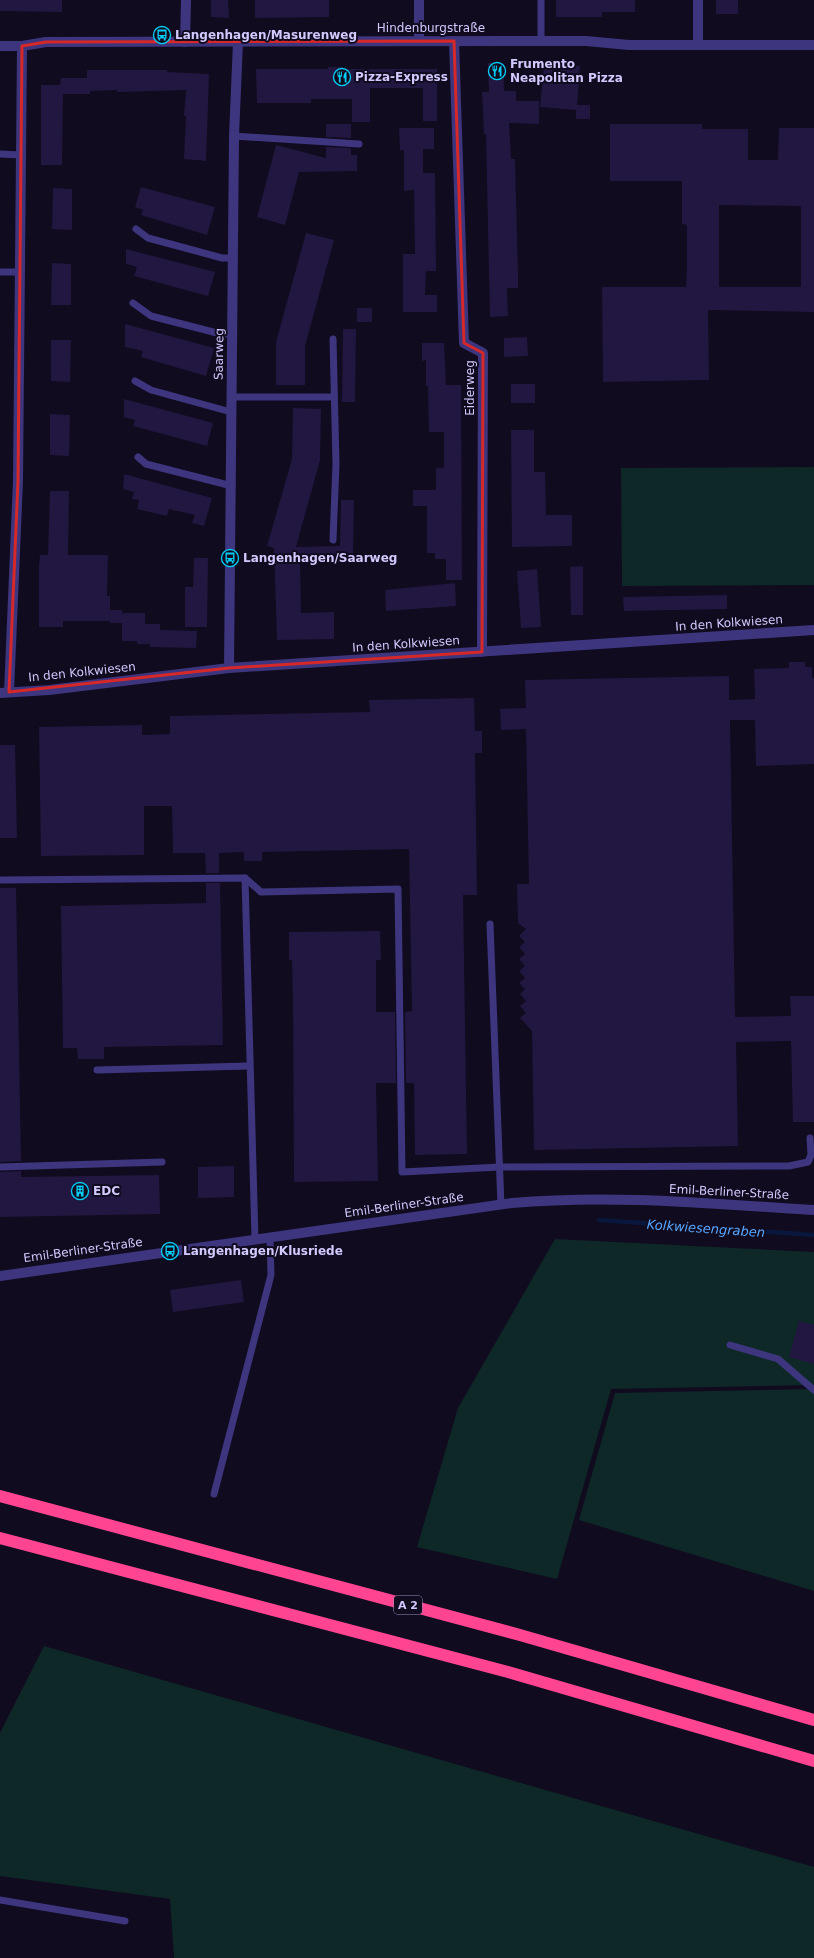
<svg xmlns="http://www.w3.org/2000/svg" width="814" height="1958" font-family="'DejaVu Sans',sans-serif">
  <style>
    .green { fill: #0e2828 }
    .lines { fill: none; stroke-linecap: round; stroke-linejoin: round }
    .stream { stroke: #08173b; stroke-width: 4.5 }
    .building { fill: #221740; fill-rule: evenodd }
    .service { stroke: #3d357e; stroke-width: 7 }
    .minor { stroke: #3d357e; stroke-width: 10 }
    .motorway { stroke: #ff4491; stroke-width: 12 }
    .marked { fill: none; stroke: #d62828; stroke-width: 3; stroke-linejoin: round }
    .labels { text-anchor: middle; stroke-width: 4; stroke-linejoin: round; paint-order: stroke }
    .shield { fill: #100b1e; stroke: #9890bc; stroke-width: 1 }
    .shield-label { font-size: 11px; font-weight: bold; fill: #d2c9ff }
    .street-label { font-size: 12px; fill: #d2c9ff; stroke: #100b1e }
    .poi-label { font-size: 12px; font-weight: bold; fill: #d2c9ff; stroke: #100b1e; text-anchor: start }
    .water-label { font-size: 13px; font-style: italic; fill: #57a6ff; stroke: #100b1e }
  </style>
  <rect width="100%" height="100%" fill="#100b1e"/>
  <!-- green -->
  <g class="green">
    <polygon points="814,467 814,585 622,586 621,468"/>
    <polygon points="555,1239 814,1252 814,1385 611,1389 557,1579 417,1547 458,1408"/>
    <polygon points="814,1389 814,1591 579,1520 615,1393"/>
    <polygon points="44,1646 814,1867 814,1958 174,1958 170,1899 0,1876 0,1733"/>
  </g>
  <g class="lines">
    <!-- stream -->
    <polyline class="stream" points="599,1220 814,1235"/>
  </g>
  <!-- building -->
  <g class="building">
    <polygon points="0,0 62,0 62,12 0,11"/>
    <polygon points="211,0 228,0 229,18 211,17"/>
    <polygon points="255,0 329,0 329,17 255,18"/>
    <polygon points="556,0 635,0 635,12 602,12 602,17 556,17"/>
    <rect x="716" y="0" width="22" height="14"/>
    <polygon points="488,63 503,63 504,91 516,91 516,101 539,101 539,124 509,123 511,159 515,159 518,276 518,288 507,288 508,316 490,317 486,134 484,134 482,92 489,92"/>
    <polygon points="567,65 580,66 577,105 590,105 590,119 576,119 576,110 540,107 544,66 567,68"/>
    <polygon points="328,67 343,67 343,69 437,69 437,121 423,121 423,88 370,88 370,122 352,122 352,99 311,99 311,103 257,103 256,69 328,69"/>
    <polygon points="87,70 167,70 167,72 209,74 206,161 184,159 186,116 184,116 186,90 117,92 117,90 90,91 90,94 63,94 62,165 41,165 41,85 60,85 61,78 87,78"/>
    <polygon points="326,124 351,124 351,138 326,137"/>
    <path d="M 610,124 L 702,124 L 702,129 L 748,129 L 748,160 L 778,160 L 779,128 L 814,128 L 814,312 L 708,310 L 709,380 L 603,382 L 602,287 L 686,287 L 687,265 L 687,225 L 682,224 L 682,181 L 610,181 ZM 719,205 L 801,206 L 801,287 L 719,287 Z"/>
    <polygon points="399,128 434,128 434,149 423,149 423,173 435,173 436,271 426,271 425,295 437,295 437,312 403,312 403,254 415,254 414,190 404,191 404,150 400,150"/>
    <polygon points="276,145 326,158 326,147 351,148 351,155 357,155 357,171 299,172 285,225 257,217"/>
    <polygon points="141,187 215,207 207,235 141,215 143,210 135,207"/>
    <polygon points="53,188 72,189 72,230 52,229"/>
    <polygon points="306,233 334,240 305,346 305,385 276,385 276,342"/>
    <polygon points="126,249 215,272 208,296 134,276 137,267 126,264"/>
    <polygon points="52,263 71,264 71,305 51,305"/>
    <rect x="357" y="308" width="15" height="14"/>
    <polygon points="125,324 214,348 206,376 141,357 143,351 125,347"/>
    <polygon points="343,329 356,329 355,402 342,402"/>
    <polygon points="527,337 528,356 504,357 504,338"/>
    <polygon points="51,340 71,340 70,382 51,381"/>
    <polygon points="422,343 444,343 446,385 461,385 462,580 446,580 446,559 435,559 435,553 427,553 427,506 413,506 413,490 436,490 436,468 444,468 444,432 429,432 428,386 426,386 426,360 422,361"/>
    <rect x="511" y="384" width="24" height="19"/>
    <polygon points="124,399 213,423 207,446 133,426 135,420 124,417"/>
    <polygon points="293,408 321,409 320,460 296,547 340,546 341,500 354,500 353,558 300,560 301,613 334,612 334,639 277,640 274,548 267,546 292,459"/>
    <polygon points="50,414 70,415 69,456 50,455"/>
    <polygon points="511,430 534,430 534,472 545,472 546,515 572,515 572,546 512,547"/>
    <polygon points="124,474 212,498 204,526 192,523 195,515 169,509 167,516 137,509 139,500 132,499 134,492 123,489"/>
    <polygon points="50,491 69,491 68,555 108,555 107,596 110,596 110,610 122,610 122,613 145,613 145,624 160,624 160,630 197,631 196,648 150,647 150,644 137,644 137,641 122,641 122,623 110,623 110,621 63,621 63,627 39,627 39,565 40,555 48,555"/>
    <polygon points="194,558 208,558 207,627 185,627 185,587 193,587"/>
    <polygon points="583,566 583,615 571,615 570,567"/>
    <polygon points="537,569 541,627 523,628 521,628 517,571"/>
    <polygon points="455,583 456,606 386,611 385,590"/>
    <polygon points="727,595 727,609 624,611 623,597"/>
    <polygon points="789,662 805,662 805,667 812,667 812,678 814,678 814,764 756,766 755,720 730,720 735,1017 791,1016 790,996 814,996 814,1122 793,1122 791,1041 736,1042 738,1146 534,1150 532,1031 520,1018 526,1013 520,1006 526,1001 520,994 525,989 519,983 525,978 519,971 525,966 519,959 525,954 519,947 525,942 519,936 526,929 518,923 517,884 529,884 526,729 501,730 500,709 526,708 525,680 729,676 729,700 755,699 754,669 789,668"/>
    <polygon points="474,698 475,731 482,731 482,753 475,753 477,895 463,895 467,1154 415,1155 414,1083 406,1083 405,1012 412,1011 409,849 262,852 262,861 244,861 244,852 219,853 219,873 206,873 205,853 173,853 172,806 144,806 144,855 41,856 39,727 142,725 142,735 170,734 170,716 370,712 369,700"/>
    <polygon points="0,745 15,745 17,838 0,838"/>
    <polygon points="206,883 220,883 223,1045 104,1047 104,1059 78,1059 77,1048 63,1048 61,906 206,903"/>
    <polygon points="0,888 16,888 21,1161 0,1162"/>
    <polygon points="380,931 381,960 376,960 376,1012 395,1012 396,1083 376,1083 378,1181 294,1182 293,1001 292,960 289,960 289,932"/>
    <polygon points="234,1166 234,1197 198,1198 198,1167"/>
    <polygon points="21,1171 21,1177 159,1175 160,1214 0,1217 0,1172"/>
    <polygon points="241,1280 244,1302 173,1312 170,1290"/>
    <polygon points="799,1321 814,1325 814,1364 789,1357"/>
  </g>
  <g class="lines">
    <!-- service -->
    <g class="service">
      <polyline points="541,41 541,0"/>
      <polyline points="234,136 359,144"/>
      <polyline points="0,154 21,155"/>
      <polyline points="136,229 148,238 222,258 233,258"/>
      <polyline points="0,272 20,272"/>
      <polyline points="133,303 151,316 221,334 233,334"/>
      <polyline points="333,339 336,464 333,540"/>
      <polyline points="135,381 151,390 231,412"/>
      <polyline points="231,397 334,397"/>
      <polyline points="138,457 146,464 232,486"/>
      <polyline points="245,878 255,1239"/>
      <polyline points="0,880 245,878 261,892 398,889 402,1172 500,1167 789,1166 808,1162 811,1155 810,1138"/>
      <polyline points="490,924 501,1205"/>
      <polyline points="97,1070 249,1066"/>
      <polyline points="0,1167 162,1162"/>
      <polyline points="730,1345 778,1359 814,1390"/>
      <polyline points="214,1494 271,1275 270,1237"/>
      <polyline points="0,1900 125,1921"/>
    </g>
    <!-- minor -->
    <g class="minor">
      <polyline points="419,0 419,41"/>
      <polyline points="698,0 698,45"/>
      <polyline points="454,41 464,343 483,353 482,652"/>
      <polyline points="185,42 186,0"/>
      <polyline points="0,46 22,46 46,42 541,41 586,41 629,45 814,45"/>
      <polyline points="229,668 234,136 238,42"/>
      <polyline points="9,692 18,481 22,46"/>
      <polyline points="0,693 49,690 229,668 814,630"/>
      <path d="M 0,1276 L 512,1203 C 613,1194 714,1204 814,1210"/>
    </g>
    <!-- motorway -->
    <g class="motorway">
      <polyline points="0,1496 520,1635 814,1720"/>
      <polyline points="0,1538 508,1672 814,1761"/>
    </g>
  </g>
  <!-- marked area -->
  <path class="marked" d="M 454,41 L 464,343 L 483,353 L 482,652 L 229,668 L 9,692 L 18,481 L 22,46 L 46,42 Z"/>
  <!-- icons -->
  <defs>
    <g id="bus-ring" transform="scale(0.9)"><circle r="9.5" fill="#100b1e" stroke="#00ccf4" stroke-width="1.5"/><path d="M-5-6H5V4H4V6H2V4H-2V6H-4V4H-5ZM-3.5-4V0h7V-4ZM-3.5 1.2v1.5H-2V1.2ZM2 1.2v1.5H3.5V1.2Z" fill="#00ccf4"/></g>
    <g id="restaurant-ring" transform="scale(0.9)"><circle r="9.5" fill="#100b1e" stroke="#00ccf4" stroke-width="1.5"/><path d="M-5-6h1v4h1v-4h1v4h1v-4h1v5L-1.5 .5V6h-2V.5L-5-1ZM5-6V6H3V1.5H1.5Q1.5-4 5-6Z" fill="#00ccf4"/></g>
    <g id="building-ring" transform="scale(0.9)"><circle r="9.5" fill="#100b1e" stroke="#00ccf4" stroke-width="1.5"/><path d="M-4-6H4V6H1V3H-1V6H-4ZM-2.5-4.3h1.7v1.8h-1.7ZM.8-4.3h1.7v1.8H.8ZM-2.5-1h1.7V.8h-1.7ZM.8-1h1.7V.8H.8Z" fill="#00ccf4"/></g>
  </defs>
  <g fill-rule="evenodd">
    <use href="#bus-ring" x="162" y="35"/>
    <use href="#restaurant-ring" x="497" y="71"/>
    <use href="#restaurant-ring" x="342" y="77"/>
    <use href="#bus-ring" x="230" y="558"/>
    <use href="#building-ring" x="80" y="1191"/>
    <use href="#bus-ring" x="170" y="1251"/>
  </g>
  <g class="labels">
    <!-- shield labels -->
    <rect class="shield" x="394" y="1596" width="28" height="18" rx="3"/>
    <g class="shield-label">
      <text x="408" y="1609">A 2</text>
    </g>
    <!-- street labels -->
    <g class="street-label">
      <text x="431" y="32">Hindenburgstraße</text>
      <text transform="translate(219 354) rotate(-89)" y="4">Saarweg</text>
      <text transform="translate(470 388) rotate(-90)" y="4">Eiderweg</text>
      <text transform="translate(729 623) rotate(-4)" y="4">In den Kolkwiesen</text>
      <text transform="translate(406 644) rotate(-4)" y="4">In den Kolkwiesen</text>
      <text transform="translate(82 672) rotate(-6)" y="4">In den Kolkwiesen</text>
      <text transform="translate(729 1192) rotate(3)" y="4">Emil-Berliner-Straße</text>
      <text transform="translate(404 1205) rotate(-8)" y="4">Emil-Berliner-Straße</text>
      <text transform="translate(83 1250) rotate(-8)" y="4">Emil-Berliner-Straße</text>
    </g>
    <!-- poi labels -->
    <g class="poi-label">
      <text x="175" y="39">Langenhagen/Masurenweg</text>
      <text x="510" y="68">Frumento<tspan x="510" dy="14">Neapolitan Pizza</tspan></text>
      <text x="355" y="81">Pizza-Express</text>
      <text x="243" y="562">Langenhagen/Saarweg</text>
      <text x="93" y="1195">EDC</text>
      <text x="183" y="1255">Langenhagen/Klusriede</text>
    </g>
    <!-- water labels -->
    <g class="water-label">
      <text transform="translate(706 1228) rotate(4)" y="5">Kolkwiesengraben</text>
    </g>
  </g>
</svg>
